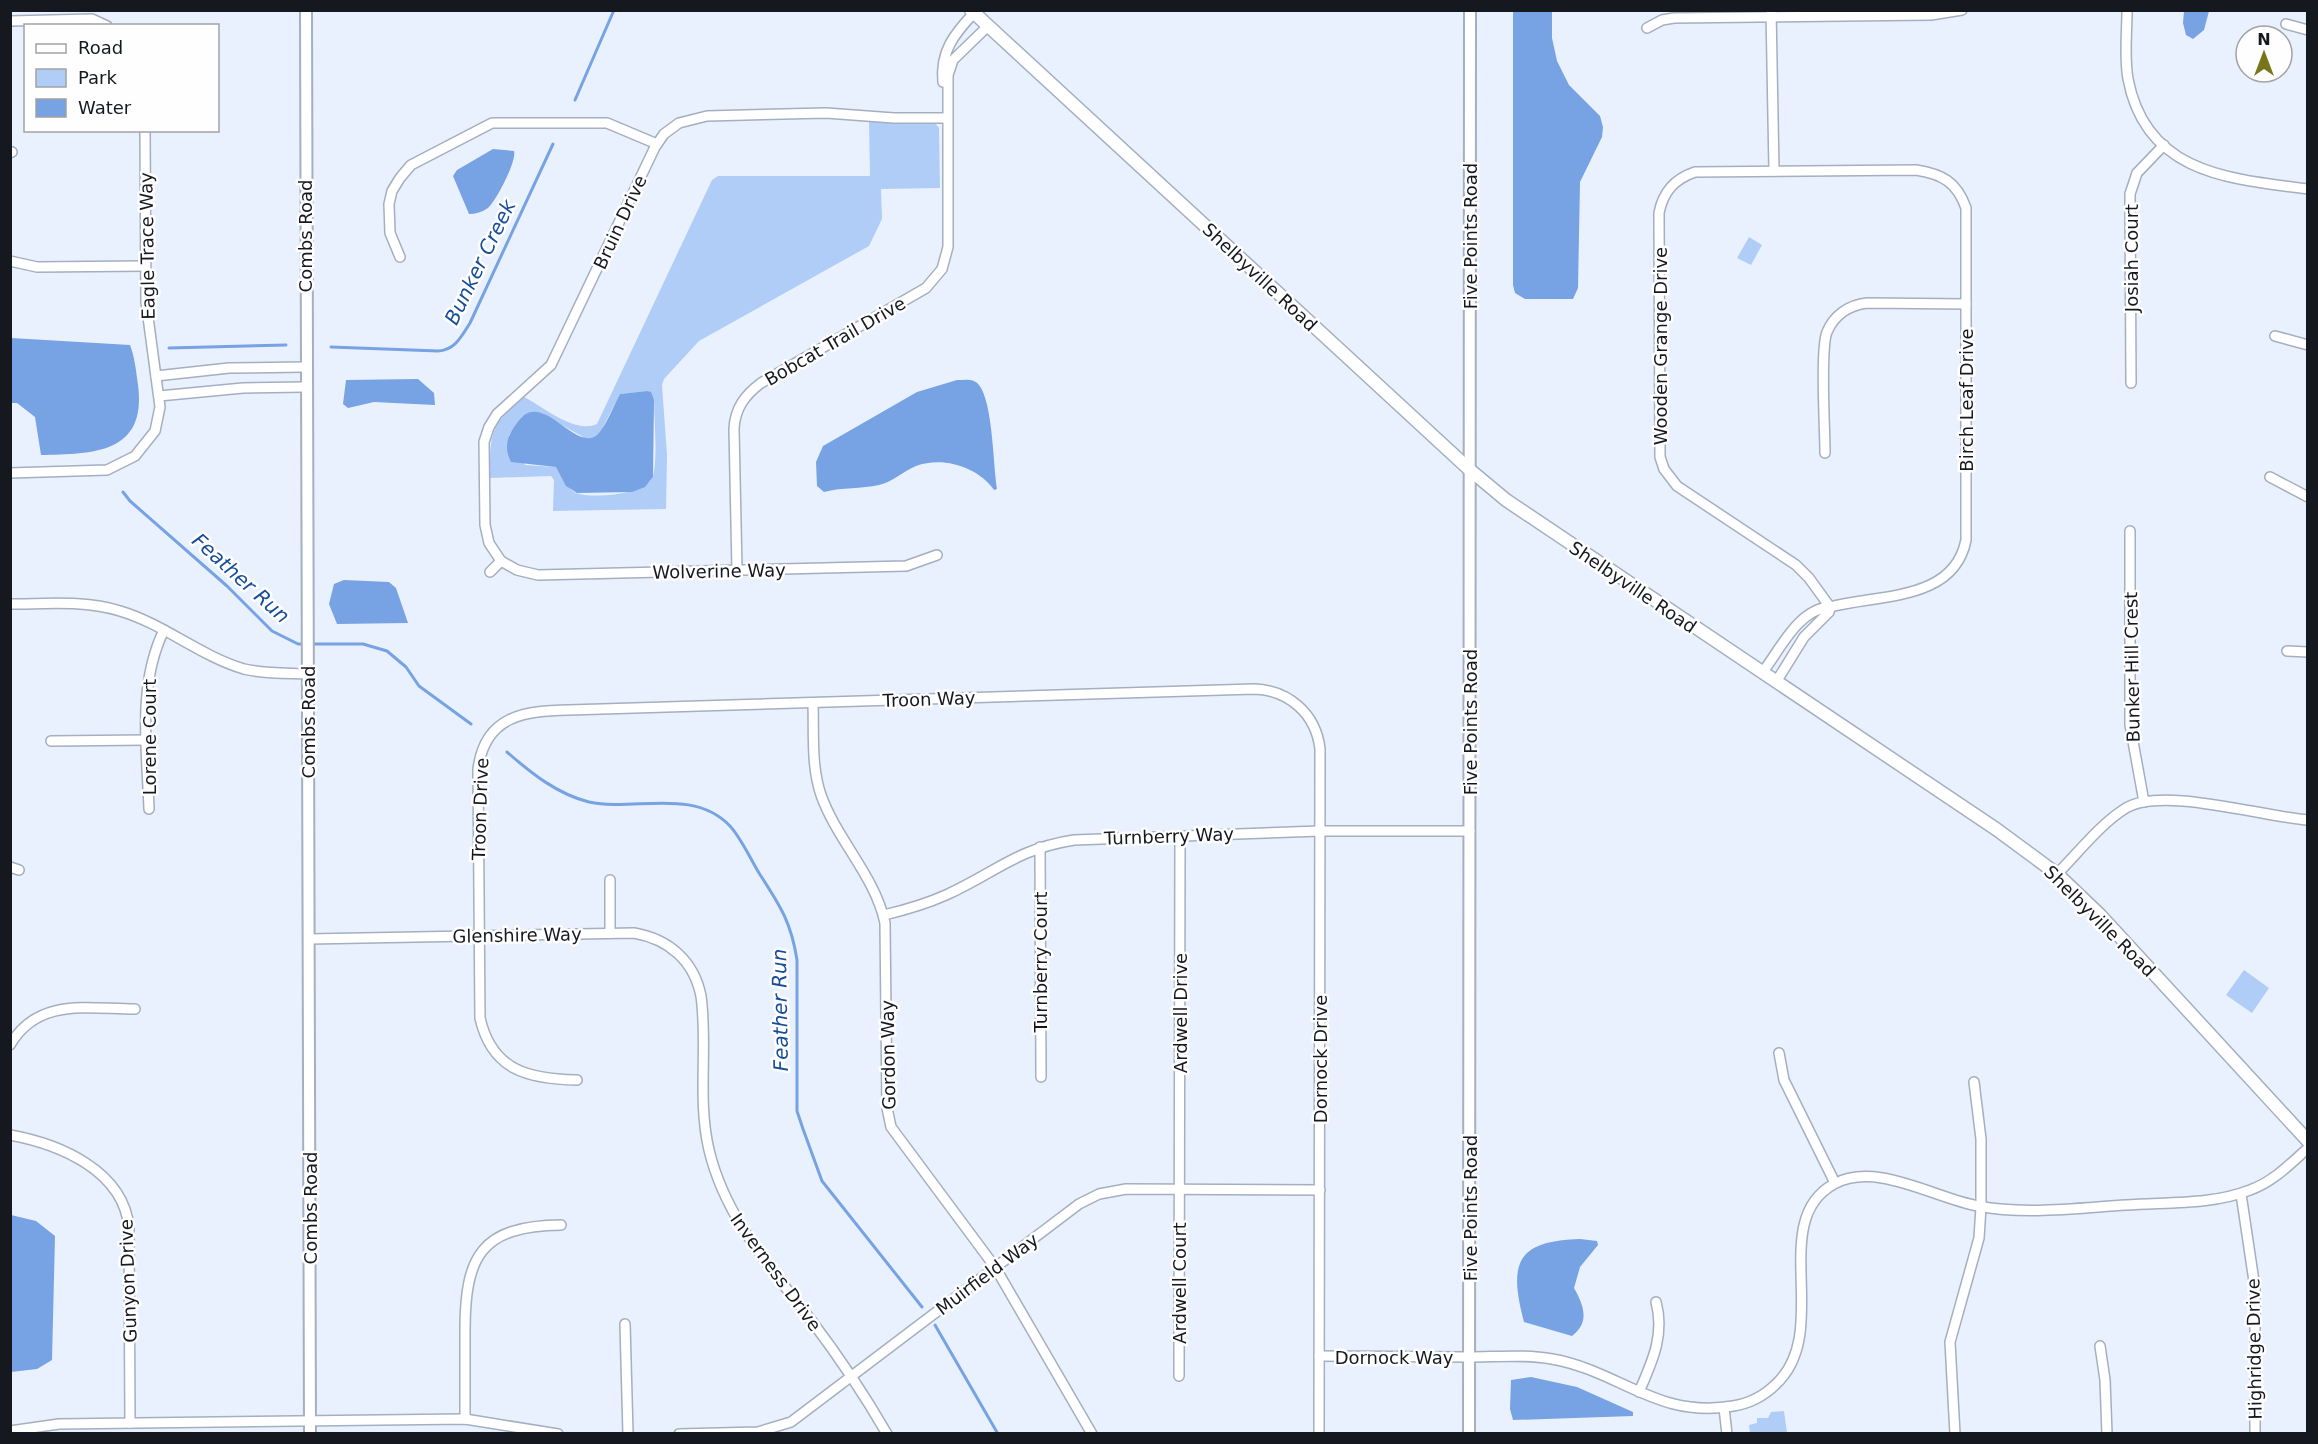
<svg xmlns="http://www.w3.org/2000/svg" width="2318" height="1444" font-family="'DejaVu Sans',sans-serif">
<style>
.green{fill:#b0cdf8;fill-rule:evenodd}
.water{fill:#77a2e3}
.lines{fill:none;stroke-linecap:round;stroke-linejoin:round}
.stream{stroke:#77a2e3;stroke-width:3}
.minor-casing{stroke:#a4afbf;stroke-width:12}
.tertiary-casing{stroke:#a4afbf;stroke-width:14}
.secondary-casing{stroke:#a4afbf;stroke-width:15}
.minor{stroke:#fff;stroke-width:9}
.tertiary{stroke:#fff;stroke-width:10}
.secondary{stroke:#fff;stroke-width:12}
.labels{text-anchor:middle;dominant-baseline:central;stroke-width:5;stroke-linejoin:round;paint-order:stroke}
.street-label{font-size:18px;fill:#15191f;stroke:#fefefe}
.water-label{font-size:20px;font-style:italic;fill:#174c99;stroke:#fefefe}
</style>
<rect width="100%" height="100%" fill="#e9f1ff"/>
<g class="green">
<path d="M869,121L935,123L939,128L940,188L881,189L882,219L869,246L699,341L664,379L662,385L667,455L666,509L553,511L554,480L551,476L490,478C490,434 489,426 524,397C544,407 574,434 597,424L712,180L718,176H870ZM647,391L654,400C654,421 658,456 653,476C647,495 592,499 576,493C565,488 563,476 556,467L525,465L509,435L522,416L540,413L585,438H594L600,433L620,394Z"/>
<path d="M1749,237L1762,245L1751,265L1737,258Z"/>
<path d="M2244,970L2269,988L2252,1013L2226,995Z"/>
<path d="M1784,1411L1787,1433H1750L1749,1425L1757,1423V1418H1768L1771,1412Z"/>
</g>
<g class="water">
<path d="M1513,11H1552V38L1557,61L1569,85L1600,116L1603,127L1602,137L1580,182L1578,288L1573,299H1525L1515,293L1513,285Z"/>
<path d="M2184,11H2209L2204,30L2193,39L2186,35L2183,23Z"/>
<path d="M493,149L514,151C517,161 496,201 488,208C482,212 476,214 469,214L453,176L457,170Z"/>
<path d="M11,338L130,345C135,358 136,371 138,385C147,454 93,454 41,455L35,417L17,403H11Z"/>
<path d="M418,379L434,393L435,405L374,402L348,408L343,404L346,380Z"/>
<path d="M957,380C965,380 974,378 979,385C993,403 993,464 997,489L994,490C978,467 943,456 916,466C903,471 893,482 879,485C861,489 843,487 824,492L817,486L816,462L823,446L917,392Z"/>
<path d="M647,391L651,392L654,400L653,477L645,487L632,492L577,493L566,486L556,467L511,462C507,453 506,449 508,439C510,433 513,428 517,423C540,388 571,447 594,437C603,434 615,403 620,394Z"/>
<path d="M344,580L389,582L396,588L408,623L337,624L329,604L334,584Z"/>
<path d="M11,1215L36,1221L55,1236L52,1360L37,1369L11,1372Z"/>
<path d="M1580,1239L1597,1241L1598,1245L1580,1267L1574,1288C1584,1306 1590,1322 1572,1336L1524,1322C1508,1262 1517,1241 1580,1239Z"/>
<path d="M1531,1377L1577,1387L1633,1412V1416L1513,1420L1510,1409L1511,1380Z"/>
</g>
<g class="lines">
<g class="stream">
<path d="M575,100L614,10"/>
<path d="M331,347L438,351C455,350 461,337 470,323L553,144"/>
<path d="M169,348L286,345"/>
<path d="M123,492L130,501L227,586L272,631L298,644H363L387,651L406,667L419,686L471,724"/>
<path d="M507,752C531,773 557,794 589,802C634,812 693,787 730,826C741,838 750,858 759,873C779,904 791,921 797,960V1111L803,1129L822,1181L922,1307"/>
<path d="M935,1325L998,1434"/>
</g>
<g class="minor-casing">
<g id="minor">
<path d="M1771,10L1774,171"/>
<path d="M2127,10C2127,33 2124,57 2128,79C2146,174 2230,179 2308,189"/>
<path d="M10,21L92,19L107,26"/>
<path d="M2286,24L2308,30"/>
<path d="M1647,28L1662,20L1674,18L1931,15L1962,10"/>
<path d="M943,82C940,52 954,34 974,13"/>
<path d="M10,153L12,152"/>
<path d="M400,257L390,233L389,204L392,191L400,178L411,165L492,123H607L657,144"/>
<path d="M10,261L37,267L145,266"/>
<path d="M2275,336L2308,345"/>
<path d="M156,376L229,368L305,367"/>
<path d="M2131,383L2130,194L2137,173L2164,145"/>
<path d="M159,396L243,388L305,387"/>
<path d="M1825,453C1825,429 1820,349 1827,332C1834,315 1849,305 1867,303L1966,304"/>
<path d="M10,473L107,470L135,456L155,431L160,407L146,302L145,130"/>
<path d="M2270,477L2308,497"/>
<path d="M2130,531V725L2144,802"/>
<path d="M937,555L906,566L538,575L517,570L501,561L489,543L485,525L484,442L489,427L497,414L551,365L655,147L664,134L679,123L707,116L826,113L894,118H947"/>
<path d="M737,570L734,429C735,408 745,395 761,383L926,288L942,269L948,247V75L953,60L988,26"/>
<path d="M490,572L501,561"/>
<path d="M10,604C46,604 85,600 120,611C164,624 200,656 244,669C265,674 287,673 308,674"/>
<path d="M2287,651L2308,652"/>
<path d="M1762,673C1780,650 1798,609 1830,607C1877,594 1954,602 1966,540V208C1957,182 1942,174 1916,170L1695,172C1674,179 1663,192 1659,213L1660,457L1664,469L1677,486L1796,565L1809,578L1830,607"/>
<path d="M1776,682L1804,637L1829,612L1830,607"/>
<path d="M813,703C814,733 811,766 821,795C837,840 875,876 885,923L887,1108L891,1127L995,1267L1092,1434"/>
<path d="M51,741L147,740"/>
<path d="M149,809C147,750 137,685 164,630"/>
<path d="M1040,847L1041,1077"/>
<path d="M10,867L19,870"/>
<path d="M2057,874C2078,853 2100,824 2126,808C2162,786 2264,817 2308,820"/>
<path d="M610,880V933"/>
<path d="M884,915C905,910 926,904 946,895C995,873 1016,849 1074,840L1320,831H1470"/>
<path d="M309,939L634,933C669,939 694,961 701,996C708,1047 697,1099 709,1150C725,1217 770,1267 811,1320C839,1357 864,1394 887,1434"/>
<path d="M10,1045C38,997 88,1009 135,1009"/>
<path d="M1779,1053L1784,1080L1835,1183"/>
<path d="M577,1080C529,1079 492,1071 480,1018L478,769C485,715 525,711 569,710L1254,689C1289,690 1316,714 1320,749L1319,1434"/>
<path d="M10,1135C60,1144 124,1171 129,1228L130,1423"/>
<path d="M2241,1194L2255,1288V1434"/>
<path d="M625,1324L628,1434"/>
<path d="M2100,1346L2105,1380L2107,1434"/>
<path d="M1319,1356C1369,1356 1419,1357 1468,1357C1496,1357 1525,1354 1552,1359C1620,1371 1657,1419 1733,1406C1748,1404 1764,1396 1775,1385C1834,1332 1766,1221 1834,1184C1876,1161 1934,1198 1978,1206C2025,1215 2078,1208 2126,1205C2167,1202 2212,1205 2250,1190C2273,1182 2290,1164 2308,1148"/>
<path d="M1179,1376L1180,836"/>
<path d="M1639,1392C1652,1362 1665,1335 1656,1302"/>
<path d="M1724,1408L1727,1434"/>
<path d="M465,1419C465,1390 465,1361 465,1331C465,1256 481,1226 561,1225"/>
<path d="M10,1431L59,1424L465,1419L558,1434"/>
<path d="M679,1434L758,1432L791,1422L1079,1204L1099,1194L1126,1189L1320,1190"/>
<path d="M1955,1434L1950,1342L1979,1238L1981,1207V1139L1974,1082"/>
</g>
</g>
<g class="tertiary-casing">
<g id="tertiary">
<path d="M306,10L310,1434"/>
<path d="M1469,1434L1470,10"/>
</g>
</g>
<g class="secondary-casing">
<path id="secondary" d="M971,10L1470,470L1506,500L1996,829L2057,874L2100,915L2308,1141"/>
</g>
<use href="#minor" class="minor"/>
<use href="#tertiary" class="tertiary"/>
<use href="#secondary" class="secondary"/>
</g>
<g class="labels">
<g class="street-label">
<text transform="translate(620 222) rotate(-65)">Bruin Drive</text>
<text transform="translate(305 236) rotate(-90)">Combs Road</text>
<text transform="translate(1470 236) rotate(-90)">Five Points Road</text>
<text transform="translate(147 246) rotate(-91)">Eagle Trace Way</text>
<text transform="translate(2131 258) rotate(-90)">Josiah Court</text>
<text transform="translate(1260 277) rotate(43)">Shelbyville Road</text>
<text transform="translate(835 341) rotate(-30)">Bobcat Trail Drive</text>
<text transform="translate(1660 346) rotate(-90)">Wooden Grange Drive</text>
<text transform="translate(1966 400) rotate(-90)">Birch Leaf Drive</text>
<text transform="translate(719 571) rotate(-1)">Wolverine Way</text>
<text transform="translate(1633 587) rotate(34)">Shelbyville Road</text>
<text transform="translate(2132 667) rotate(-91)">Bunker Hill Crest</text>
<text transform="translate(929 699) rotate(-2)">Troon Way</text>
<text transform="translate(308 722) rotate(-90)">Combs Road</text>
<text transform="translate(1470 722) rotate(-90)">Five Points Road</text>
<text transform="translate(149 737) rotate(-90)">Lorene Court</text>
<text transform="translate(480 809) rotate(-88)">Troon Drive</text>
<text transform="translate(1169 836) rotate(-2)">Turnberry Way</text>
<text transform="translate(2100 921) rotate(45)">Shelbyville Road</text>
<text transform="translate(517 935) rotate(-1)">Glenshire Way</text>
<text transform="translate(1040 962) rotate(-90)">Turnberry Court</text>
<text transform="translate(1180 1013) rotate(-90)">Ardwell Drive</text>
<text transform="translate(888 1055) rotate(-91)">Gordon Way</text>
<text transform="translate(1320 1059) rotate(-90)">Dornock Drive</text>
<text transform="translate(310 1208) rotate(-90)">Combs Road</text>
<text transform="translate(1470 1208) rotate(-90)">Five Points Road</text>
<text transform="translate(776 1272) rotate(54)">Inverness Drive</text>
<text transform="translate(987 1274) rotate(-37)">Muirfield Way</text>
<text transform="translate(128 1281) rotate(-92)">Gunyon Drive</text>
<text transform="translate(1179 1283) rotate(-90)">Ardwell Court</text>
<text transform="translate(2254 1349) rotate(-91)">Highridge Drive</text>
<text x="1394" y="1357">Dornock Way</text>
</g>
<g class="water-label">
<text transform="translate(480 262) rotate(-64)">Bunker Creek</text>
<text transform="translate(241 578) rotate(42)">Feather Run</text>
<text transform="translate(780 1010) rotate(-91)">Feather Run</text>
</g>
</g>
<rect width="2318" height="1444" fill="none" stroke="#15191f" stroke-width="24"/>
<rect x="24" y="24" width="195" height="108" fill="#fefefe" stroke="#a1a2a5" stroke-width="1.5"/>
<rect x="36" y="44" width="30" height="9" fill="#ffffff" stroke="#a1a2a5" stroke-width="1.5"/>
<text x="78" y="54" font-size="18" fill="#15191f">Road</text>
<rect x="36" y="69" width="30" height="18" fill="#b0cdf8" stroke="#a1a2a5" stroke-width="1.5"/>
<text x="78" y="84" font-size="18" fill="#15191f">Park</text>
<rect x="36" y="99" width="30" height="18" fill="#77a2e3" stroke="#a1a2a5" stroke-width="1.5"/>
<text x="78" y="114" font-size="18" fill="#15191f">Water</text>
<g transform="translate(2264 54)"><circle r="28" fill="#fefefe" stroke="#a1a2a5" stroke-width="1.5"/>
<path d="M0-4.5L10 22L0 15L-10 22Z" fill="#77761b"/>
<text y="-9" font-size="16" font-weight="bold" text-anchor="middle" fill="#15191f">N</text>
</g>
</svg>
